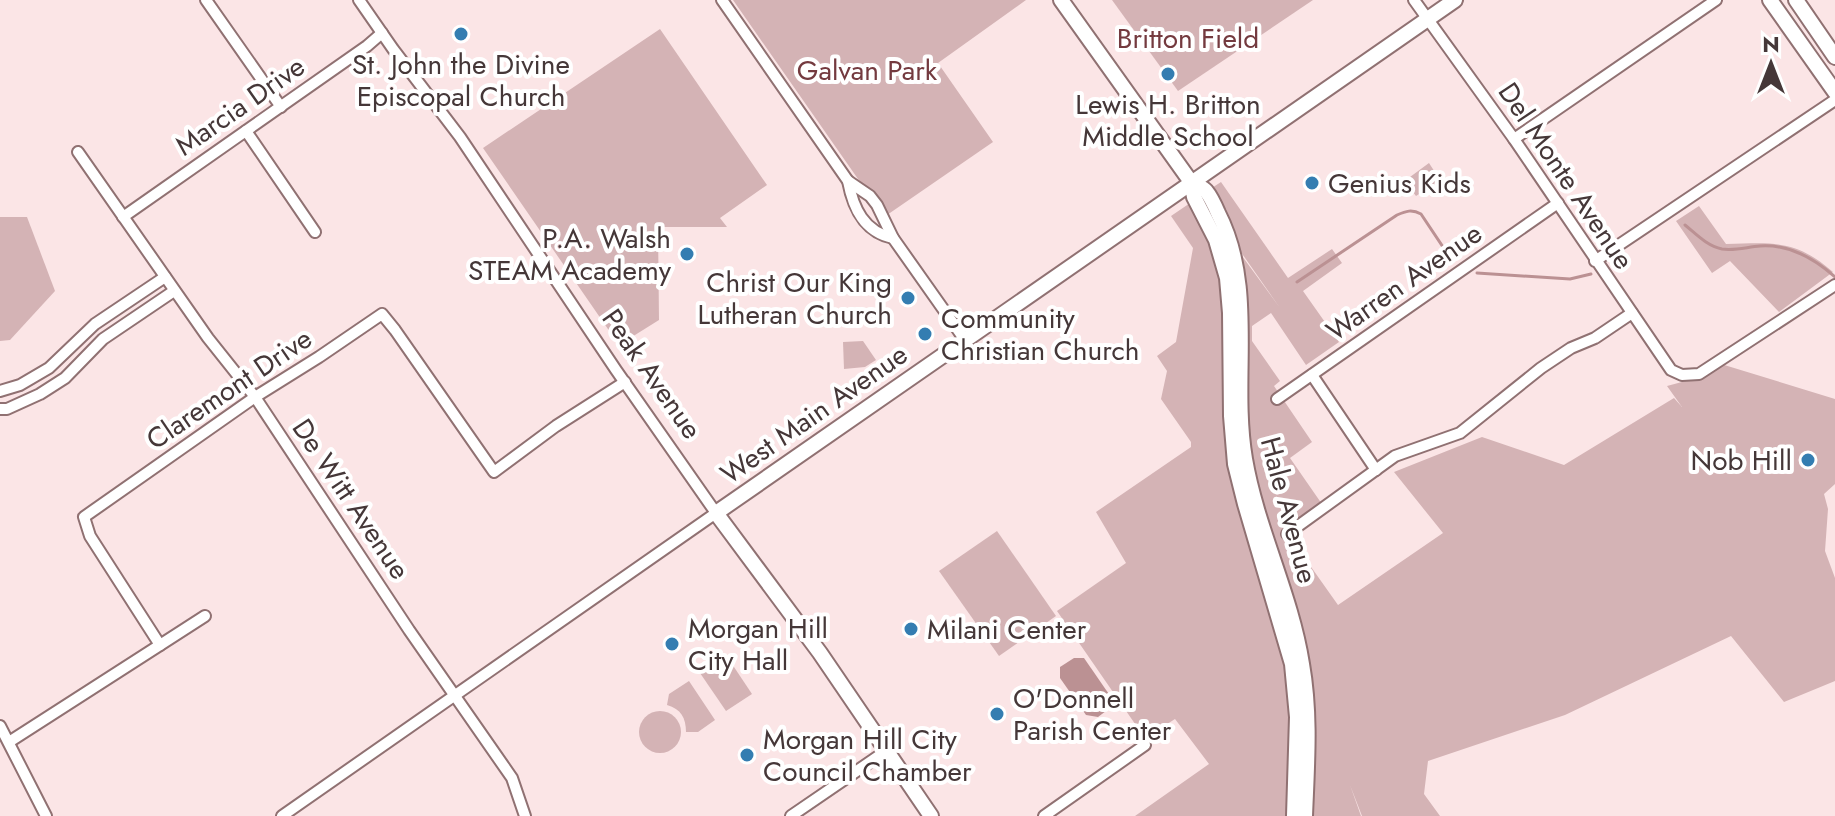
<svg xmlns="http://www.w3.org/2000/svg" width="1835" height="816" font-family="Jost,sans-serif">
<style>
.green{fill:#d4b3b5}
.water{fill:#bb9193}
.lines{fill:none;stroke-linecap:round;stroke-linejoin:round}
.stream{stroke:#bb9193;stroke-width:3}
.street-casing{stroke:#907172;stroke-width:14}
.secondary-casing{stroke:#907172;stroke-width:18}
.street{stroke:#fff;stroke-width:10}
.secondary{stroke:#fff;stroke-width:14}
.poi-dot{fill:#347db1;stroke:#fff;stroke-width:3}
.labels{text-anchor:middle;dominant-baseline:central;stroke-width:8;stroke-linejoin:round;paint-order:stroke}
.park-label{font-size:28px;fill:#743a3f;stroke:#fff}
.poi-label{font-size:28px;fill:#453738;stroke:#fff;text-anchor:start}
.street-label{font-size:28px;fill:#453738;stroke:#fff}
</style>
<rect width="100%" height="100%" fill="#fbe5e6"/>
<g class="green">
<path d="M733,0H1026L938,63L993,142L887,215L858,179Z"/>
<path d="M1112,0H1313L1178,91Z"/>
<path d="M660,29L767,185L720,218L727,227H658L659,320L619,345L483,148Z"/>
<path d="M1429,163L1440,180L1416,196L1409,187L1414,183L1410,177Z"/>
<path d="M1221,182L1288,278L1332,249L1342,263L1303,291L1339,342L1306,365L1271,313L1252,326V341L1280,381L1274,386L1312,442L1290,458L1324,507L1287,533L1338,605L1443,533L1394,472L1482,437L1564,465L1674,398L1682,407L1667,386L1693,379L1721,364L1835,399V484L1824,494L1828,509L1825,551L1835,578V681L1784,702L1731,636L1565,715L1428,761L1424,794L1440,816H1362L1350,785L1361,816H1135L1209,764L1175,719L1150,735L1142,734L1057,611L1126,563L1096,512L1191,447V442L1161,399L1167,371L1157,356L1176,342L1193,248L1171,216L1199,197L1280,308L1201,195Z"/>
<path d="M1699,206L1726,244C1774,243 1795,239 1833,272L1779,312L1730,261L1712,273L1676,221Z"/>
<path d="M0,217H27L55,291L10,340L0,341Z"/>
<path d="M863,341L876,360L865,367L844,369L843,342Z"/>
<path d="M997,531L1056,616L999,656L939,571Z"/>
<path d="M726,655L752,694L726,711L700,673Z"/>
<path d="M689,681L715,720L698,732H686C686,718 681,709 667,705L669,694Z"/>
<circle cx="660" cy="732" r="21"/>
</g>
<path class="water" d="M1074,658H1084L1113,700L1110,708L1098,717L1086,715L1060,678V667Z"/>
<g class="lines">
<g class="stream">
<path d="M1685,225C1696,234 1707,246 1722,249C1735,251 1747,247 1760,246C1789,244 1815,259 1835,277"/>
<path d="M1477,273L1570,279L1591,274"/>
<path d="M1297,282L1397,215C1406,211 1412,209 1421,214L1453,262"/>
</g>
<g class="street-casing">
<g id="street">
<path d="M206,0L281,107"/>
<path d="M722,0L848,181C853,208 864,232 893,238"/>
<path d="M1414,0L1514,139L1671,370L1682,375L1699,374L1835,285"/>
<path d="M246,131L315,232"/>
<path d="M1514,139L1716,0"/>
<path d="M78,152L208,338L255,397L409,630L512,778L525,816"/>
<path d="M848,181L870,196L877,205L893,238L965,340"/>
<path d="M123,217L367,46L382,33"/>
<path d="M1595,261L1835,100"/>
<path d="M1312,375L1376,470"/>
<path d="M0,391L20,385L49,368L95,324L165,277"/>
<path d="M1277,399L1558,203"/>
<path d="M0,409H7L40,394L65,378L103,339L174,291"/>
<path d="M1287,534L1395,456L1460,433L1541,368L1571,348L1595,338L1632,313"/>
<path d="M160,645L205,616"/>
<path d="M0,726L46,816"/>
<path d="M9,742L160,645L90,536L84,517L255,397L319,357L382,314L395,330L494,472L556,426L625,382"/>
<path d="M282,816L716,513L616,370L460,137L393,49L359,0"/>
<path d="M791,816L886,751"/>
<path d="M1044,816L1145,745"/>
</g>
</g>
<g class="secondary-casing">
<g id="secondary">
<path d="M1061,0L1191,182L1194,197L1216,240L1227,278L1230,313L1231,416L1235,464L1245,504L1292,664L1297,717L1294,816"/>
<path d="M1770,0L1835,92"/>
<path d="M1796,0L1835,57"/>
<path d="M1191,182C1196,185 1203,187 1206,191C1211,197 1215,206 1218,213C1257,289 1231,377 1245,459C1257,529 1291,594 1302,664C1311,715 1307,765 1305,816"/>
<path d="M931,816L820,653L716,513L1455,0"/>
</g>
</g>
<use href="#street" class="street"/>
<use href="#secondary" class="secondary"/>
</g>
<g class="poi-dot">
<circle cx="461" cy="34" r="8"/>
<circle cx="1168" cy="74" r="8"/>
<circle cx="1312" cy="183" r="8"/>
<circle cx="687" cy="254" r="8"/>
<circle cx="908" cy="298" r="8"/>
<circle cx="925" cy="334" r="8"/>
<circle cx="1808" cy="460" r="8"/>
<circle cx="911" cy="629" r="8"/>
<circle cx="672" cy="644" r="8"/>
<circle cx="997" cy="714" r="8"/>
<circle cx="747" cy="755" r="8"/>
</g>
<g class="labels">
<g class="park-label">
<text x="1188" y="38">Britton Field</text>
<text x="867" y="70">Galvan Park</text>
</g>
<g class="poi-label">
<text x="461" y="64" text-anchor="middle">St. John the Divine<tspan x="461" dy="32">Episcopal Church</tspan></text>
<text x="1168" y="104" text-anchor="middle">Lewis H. Britton<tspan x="1168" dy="32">Middle School</tspan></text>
<text x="1328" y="183">Genius Kids</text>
<text x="671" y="238" text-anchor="end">P.A. Walsh<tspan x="671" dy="32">STEAM Academy</tspan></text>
<text x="892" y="282" text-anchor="end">Christ Our King<tspan x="892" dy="32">Lutheran Church</tspan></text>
<text x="941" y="318">Community<tspan x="941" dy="32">Christian Church</tspan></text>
<text x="1792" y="460" text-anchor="end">Nob Hill</text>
<text x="688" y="628">Morgan Hill<tspan x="688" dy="32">City Hall</tspan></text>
<text x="927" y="629">Milani Center</text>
<text x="1013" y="698">O'Donnell<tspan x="1013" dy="32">Parish Center</tspan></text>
<text x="763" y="739">Morgan Hill City<tspan x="763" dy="32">Council Chamber</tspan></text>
</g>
<g class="street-label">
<text transform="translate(240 106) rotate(-35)">Marcia Drive</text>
<text transform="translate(1566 176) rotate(56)">Del Monte Avenue</text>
<text transform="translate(1404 282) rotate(-35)">Warren Avenue</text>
<text transform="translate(652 374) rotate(55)">Peak Avenue</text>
<text transform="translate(229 389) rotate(-34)">Claremont Drive</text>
<text transform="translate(814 414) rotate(-35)">West Main Avenue</text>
<text transform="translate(351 499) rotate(56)">De Witt Avenue</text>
<text transform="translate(1289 510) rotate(75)">Hale Avenue</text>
</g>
</g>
<g transform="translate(1771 64)" stroke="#ffffff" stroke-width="6" paint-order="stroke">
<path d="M0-6L14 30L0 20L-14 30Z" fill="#453738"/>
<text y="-12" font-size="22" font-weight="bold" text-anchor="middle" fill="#453738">N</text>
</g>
</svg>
